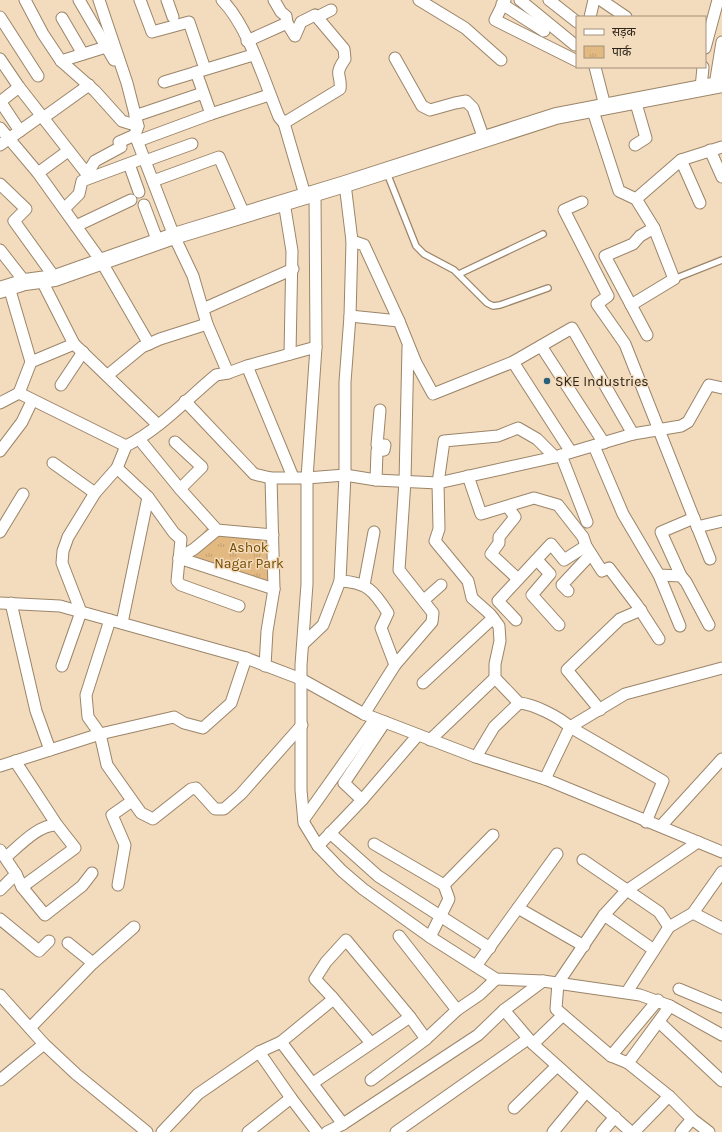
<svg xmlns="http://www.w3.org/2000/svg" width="722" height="1132" font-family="Karla,'Noto Sans Devanagari',sans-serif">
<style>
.park{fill:url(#park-tufts)}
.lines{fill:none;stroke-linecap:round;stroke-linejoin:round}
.lane-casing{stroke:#9b8569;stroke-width:8}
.street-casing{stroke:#9b8569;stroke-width:13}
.secondary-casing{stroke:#9b8569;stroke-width:18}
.lane{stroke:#fff;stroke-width:5.5}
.street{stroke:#fff;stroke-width:11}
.secondary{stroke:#fff;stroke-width:16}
.poi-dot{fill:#29607b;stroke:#f3dbbd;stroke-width:1.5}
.labels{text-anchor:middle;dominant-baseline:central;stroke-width:3;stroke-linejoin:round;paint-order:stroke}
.poi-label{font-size:14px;fill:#2e251a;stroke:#f3dbbd;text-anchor:start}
.park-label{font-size:14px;fill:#754c01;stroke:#f3dbbd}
</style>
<defs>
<pattern id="park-tufts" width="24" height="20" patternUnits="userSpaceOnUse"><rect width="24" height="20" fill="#e3b982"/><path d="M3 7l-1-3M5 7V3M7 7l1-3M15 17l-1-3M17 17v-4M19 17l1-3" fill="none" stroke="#c39f70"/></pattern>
</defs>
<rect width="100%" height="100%" fill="#f3dbbd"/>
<path class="park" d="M208,526L270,537L269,583L188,554Z"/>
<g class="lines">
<g class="lane-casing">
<g id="lane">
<path d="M387,173L416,246L424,254L454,270L487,303L493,306L500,305L548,288"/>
<path d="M459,274L543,234"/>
<path d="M674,279L722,260"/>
</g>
</g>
<g class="street-casing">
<g id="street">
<path d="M25,0L43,34L61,61L95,91L122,121L138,126"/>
<path d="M79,0L114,60"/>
<path d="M99,0L127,83L138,126L135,135L174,236L193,276L207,324L228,373"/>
<path d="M140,0L152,32L189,22L205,69"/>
<path d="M167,0L173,17"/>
<path d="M222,0C248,26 265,83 279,117L284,123L340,89C342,74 333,76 345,59L344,49L317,17"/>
<path d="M274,0L281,12L286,16L287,23"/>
<path d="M419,0L465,28L501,60"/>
<path d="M505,0L495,20L577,61"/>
<path d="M520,0L575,45"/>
<path d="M549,0L577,22"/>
<path d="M601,0L626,17"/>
<path d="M502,4L544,31"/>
<path d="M0,17L38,76"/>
<path d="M590,17L594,0"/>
<path d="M62,18L83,54"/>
<path d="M247,41L287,23L295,36L301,22L315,15L317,17L331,10"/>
<path d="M705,48L718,0"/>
<path d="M395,58L422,106L430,110L455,103L466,101L473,108L484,139"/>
<path d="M0,59L19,87L87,174L95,161L121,147L119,142L135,135"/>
<path d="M61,61L106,47"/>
<path d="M595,67L605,106"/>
<path d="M164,82L253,55"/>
<path d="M715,85L722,42"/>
<path d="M701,88L703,67"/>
<path d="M0,101L20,131"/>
<path d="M0,102L19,87"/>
<path d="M592,108L619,191L636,199L654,228L674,279L631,305"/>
<path d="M211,114L269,95"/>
<path d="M135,116L203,93"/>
<path d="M43,118L89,85"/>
<path d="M284,123L305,195"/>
<path d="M0,128L38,173L101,261L149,344"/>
<path d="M138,141L211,114L196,72"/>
<path d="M0,145L41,116"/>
<path d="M635,145L646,138L635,100"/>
<path d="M710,150L722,177"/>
<path d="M681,160L700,203"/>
<path d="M145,161L192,144"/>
<path d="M129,164L139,192"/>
<path d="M38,173L68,151"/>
<path d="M153,181L219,157L244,214"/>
<path d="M0,184L26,209L14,221L55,278"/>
<path d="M315,192L316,347L307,478V584L301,665V790L304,823L318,846L342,871L363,889L430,937L496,979L543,981L640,995L670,1006L722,1035"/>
<path d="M636,199L681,160L722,147"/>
<path d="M284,202L292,251L290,354"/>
<path d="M582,202L564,210L608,296L597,304L625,344L710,559"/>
<path d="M144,205L158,242"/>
<path d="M64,209L79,194L82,181L144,158"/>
<path d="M76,226L131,200"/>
<path d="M352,241L364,245L399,321L416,363L433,394L513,362L572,328L633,434"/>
<path d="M0,250L25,282"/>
<path d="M42,281L74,344L158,425"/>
<path d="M9,287L31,362"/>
<path d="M203,309L293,269"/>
<path d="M350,316L399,321"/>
<path d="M647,335L605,256L633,244L640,236L654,228"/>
<path d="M541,346L604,443"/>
<path d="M513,362L571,452"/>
<path d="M247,366L293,477"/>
<path d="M108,375L142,347L160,339L207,324"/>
<path d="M61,385L83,352"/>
<path d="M19,393L126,446"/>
<path d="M185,401L254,474L271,478H307L345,475L376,480L438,483L555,457L633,434L681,426L688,422L709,385L722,388"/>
<path d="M0,403L19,393L31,362L74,344"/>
<path d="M139,439L180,489L217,530L273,535"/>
<path d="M175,442L202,467L180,489"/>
<path d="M594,446L623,514L659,575L681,576L686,582L709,625"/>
<path d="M0,451L22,422L32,401"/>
<path d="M561,455L587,522"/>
<path d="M53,463L95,493"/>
<path d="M117,468L148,497L174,533L181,539L177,581L181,585L239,606"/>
<path d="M468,476L481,514L534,498L558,505L583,537L586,546L602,571L609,568L637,605L659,639"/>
<path d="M376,480L377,451L384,450L385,445H377L380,410"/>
<path d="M508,507L515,517L499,537V543L491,554L518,579"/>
<path d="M697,527L722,521"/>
<path d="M0,532L23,494"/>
<path d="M179,558L274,589"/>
<path d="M179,558L194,549L217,530"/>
<path d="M537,560L550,574L532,595L559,625"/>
<path d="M659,575L680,626"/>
<path d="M681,576L661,532L694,518"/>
<path d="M340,581C367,582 374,591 388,613L381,628L395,665L364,714"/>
<path d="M364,585L374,532"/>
<path d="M568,591L562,585L591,554"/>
<path d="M424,600L441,585"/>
<path d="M0,603L60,606L246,658L301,679L364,714L476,757L545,779L722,852"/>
<path d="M11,603L36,711L50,750"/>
<path d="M110,620L86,695L88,717L100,734L107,765L141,813L153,819L191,789L196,788L215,809H224L241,794L302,725"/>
<path d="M516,620L498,601L551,544L564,560L586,546"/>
<path d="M122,623L148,497"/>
<path d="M303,644L323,625L340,581L345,475V382L350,316L352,241L345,184"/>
<path d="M395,665L432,622L433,613L399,570L405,481L408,347"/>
<path d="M62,666L81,612L62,563L63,551L68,537L95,493L117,468L126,446C160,429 187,399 216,375L228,373L247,366L316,347"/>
<path d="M265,666L267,631L274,589L271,478"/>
<path d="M423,683L493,618"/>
<path d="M519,703C534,704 559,717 570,727L625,694L722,668"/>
<path d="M600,710L567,670L620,619L641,610"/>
<path d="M430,740L495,678"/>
<path d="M476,757L494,727L519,703L495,678V664L500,641L499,626L490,614L472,598L468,581L435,541L439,529L438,483L444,441L498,436L518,428L537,439L555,457"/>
<path d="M15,761L57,825"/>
<path d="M0,766L100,734L174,717L184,723L203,728L231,703L246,658"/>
<path d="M545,779L570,727L663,781L646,822"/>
<path d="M362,800L418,735"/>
<path d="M304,819L375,719"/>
<path d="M661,826L722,759"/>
<path d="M330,833L378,876L490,948"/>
<path d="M698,842L626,891L604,915L558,983L556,1009L611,1056L628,1063L669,1096L692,1119L709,1132"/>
<path d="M374,844L444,885"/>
<path d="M318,846L362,800L344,783L385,722"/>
<path d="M0,850L16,874L0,890"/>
<path d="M6,857C19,846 39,824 57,825L75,848L22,887"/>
<path d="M583,860L659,912L669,927"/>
<path d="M16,874L22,887L45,915L82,886L92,873"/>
<path d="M118,885L125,845L112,815L132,801"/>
<path d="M518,908L584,946"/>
<path d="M693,913L722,928"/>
<path d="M604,915L654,950"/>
<path d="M0,919L39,951L49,941"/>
<path d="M399,936L457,1010"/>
<path d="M430,937L449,899L444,885L493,835"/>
<path d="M68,943L93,963"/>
<path d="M476,966L557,854"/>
<path d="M679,989L722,1007"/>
<path d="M627,992L669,927L693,913L722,872"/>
<path d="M0,995L44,1044L76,1074L147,1132"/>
<path d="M332,997L371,1043"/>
<path d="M504,1010L533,1044L631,1132"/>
<path d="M659,1022L722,1081"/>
<path d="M30,1028L93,963L134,927"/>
<path d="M281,1042L331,1001L332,997L315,979L326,962L346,940L410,1017L426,1039"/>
<path d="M533,1044L563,1015"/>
<path d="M259,1052L291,1098"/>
<path d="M611,1056L658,1000"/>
<path d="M628,1063L670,1006"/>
<path d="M0,1080L44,1044"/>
<path d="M371,1080L426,1039L457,1010L479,995L496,979"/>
<path d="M313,1083L410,1017"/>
<path d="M514,1108L557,1066"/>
<path d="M162,1132L198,1094L259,1052L281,1042L343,1124"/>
<path d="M248,1132L291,1098L317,1132"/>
<path d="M327,1132L343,1124L478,1035L504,1010L543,981"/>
<path d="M396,1132L528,1039"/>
<path d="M553,1132L586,1092"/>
<path d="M602,1132L615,1117"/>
<path d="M634,1132L669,1096"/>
<path d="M681,1132L692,1119"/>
</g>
</g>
<g class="secondary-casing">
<path id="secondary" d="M0,290L25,282L55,278L174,236L345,184L556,116L722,84"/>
</g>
<use href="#lane" class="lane"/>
<use href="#street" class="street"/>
<use href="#secondary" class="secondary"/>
</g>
<circle class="poi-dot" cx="547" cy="381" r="4"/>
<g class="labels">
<g class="poi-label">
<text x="555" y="381">SKE Industries</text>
</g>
<g class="park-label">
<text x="249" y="547">Ashok<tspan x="249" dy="16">Nagar Park</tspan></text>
</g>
</g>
<rect x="576" y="16" width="130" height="52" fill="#f3dbbd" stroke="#a4927c"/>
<rect x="584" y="29" width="20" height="6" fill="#ffffff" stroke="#a4927c"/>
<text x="612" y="36" font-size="12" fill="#2e251a">सड़क</text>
<rect x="584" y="46" width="20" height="12" fill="url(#park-tufts)" stroke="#a4927c"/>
<text x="612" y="56" font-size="12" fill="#2e251a">पार्क</text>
</svg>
